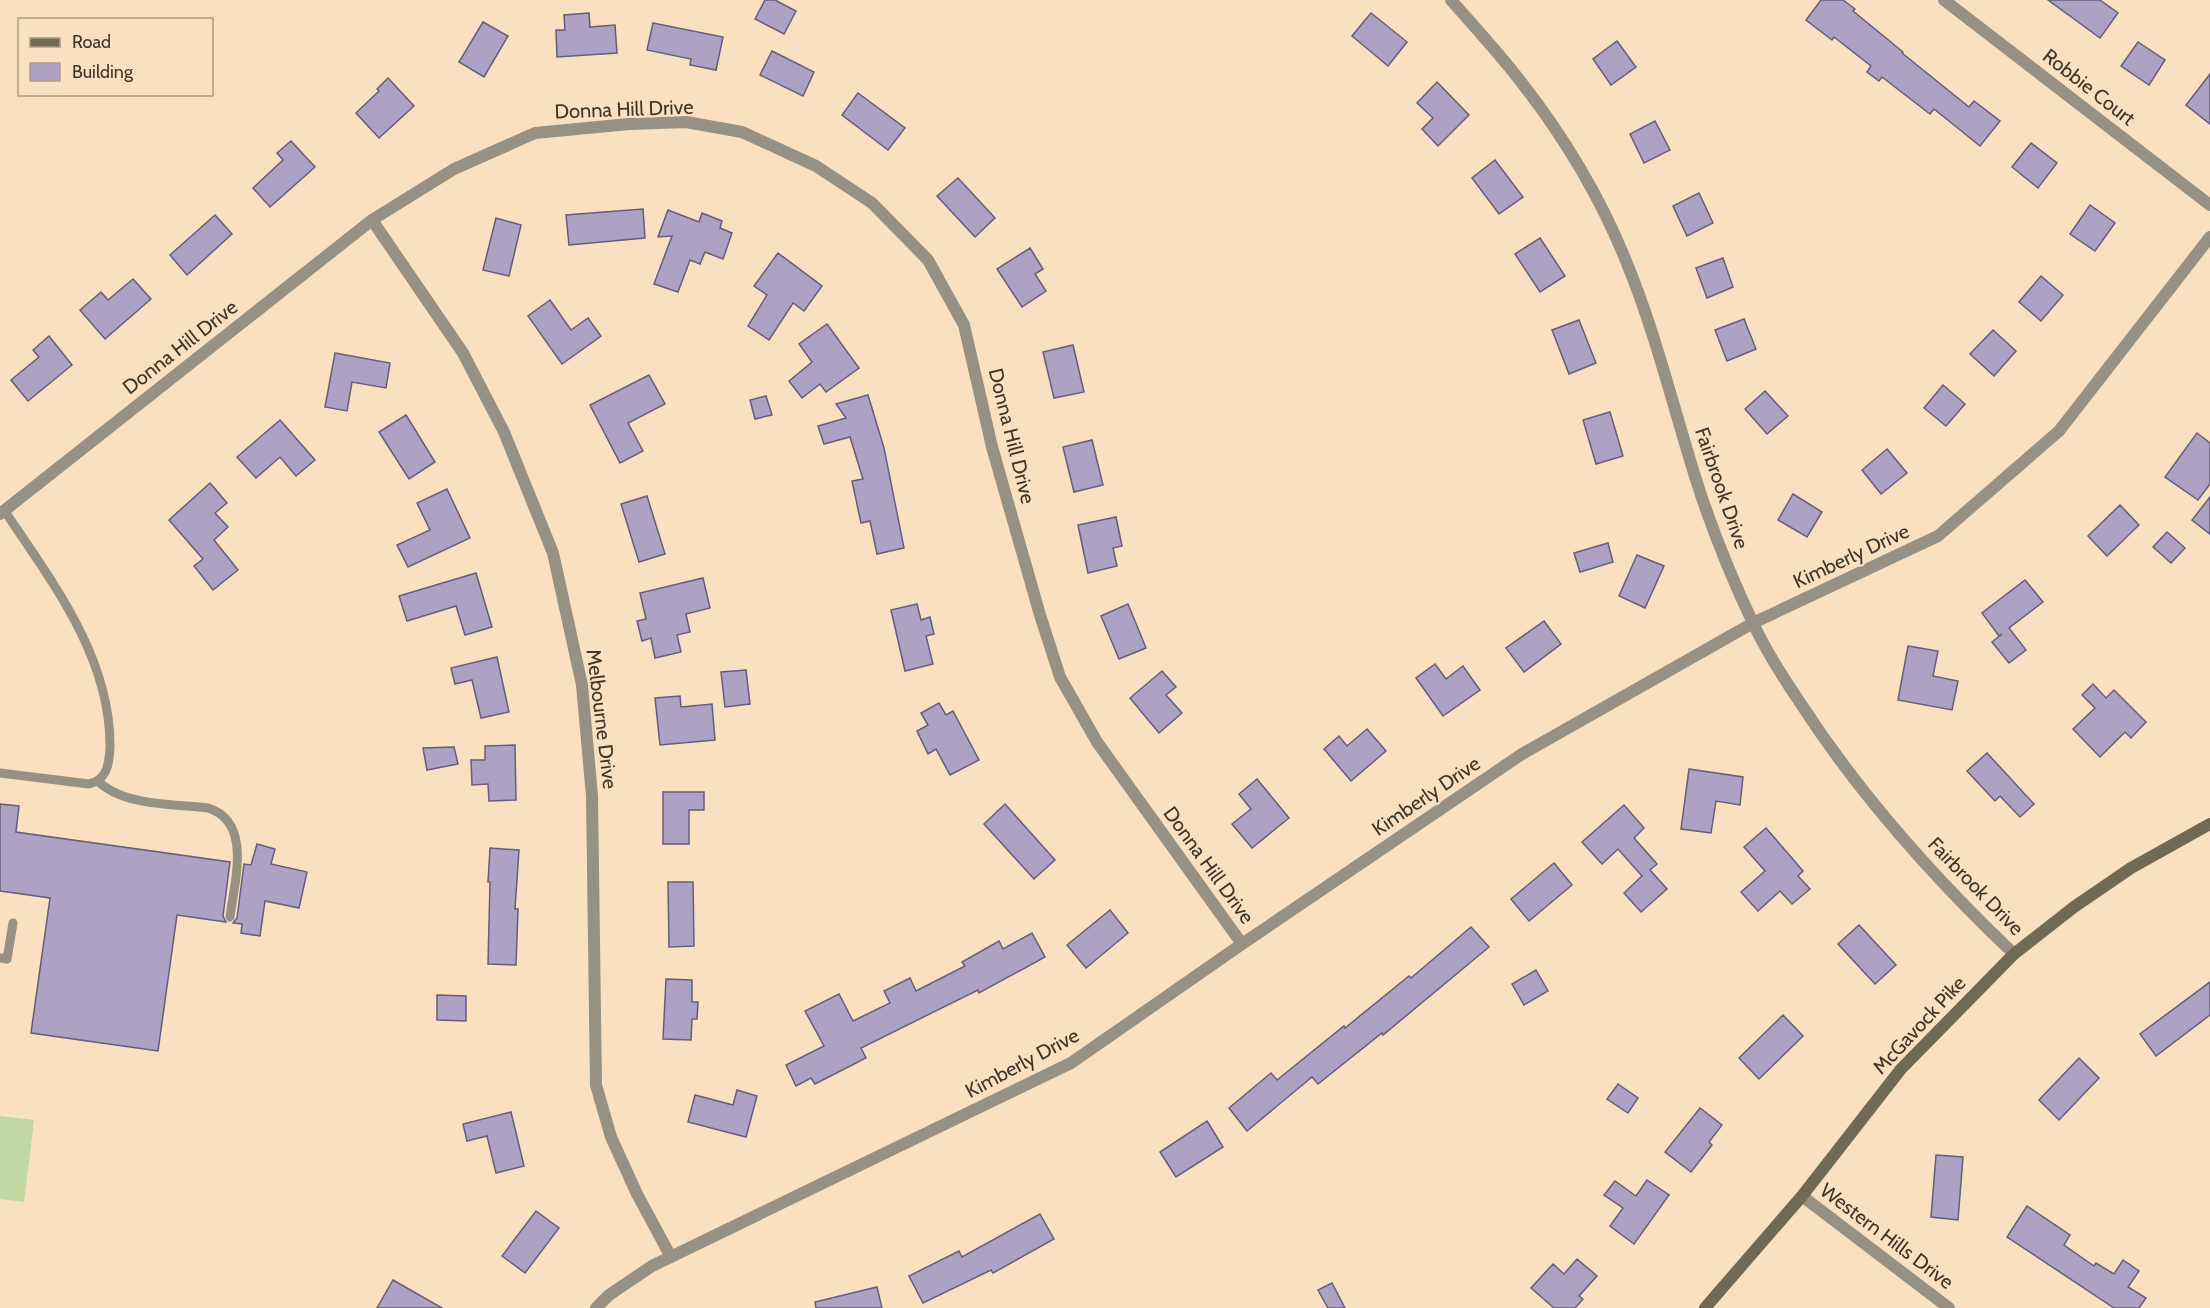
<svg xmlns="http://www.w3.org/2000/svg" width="2210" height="1308" font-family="Cabin,sans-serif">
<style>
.green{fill:#c1d8a3}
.building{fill:#aea2c4;stroke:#675c7b;stroke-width:1.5}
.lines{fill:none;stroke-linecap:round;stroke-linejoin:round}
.lane{stroke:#969182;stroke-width:9}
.street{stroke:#969182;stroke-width:12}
.secondary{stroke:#706a54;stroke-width:12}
.labels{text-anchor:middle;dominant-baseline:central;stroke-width:4.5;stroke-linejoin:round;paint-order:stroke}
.street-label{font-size:20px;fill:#3e3428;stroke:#f9e0c0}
</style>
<rect width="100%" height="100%" fill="#f9e0c0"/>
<path class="green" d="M0,1116L34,1120L24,1202L0,1199Z"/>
<g class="building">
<path d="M765,0H775L796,11L784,34L755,19Z"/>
<path d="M1821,0H1843L1855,9L1853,11L1903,52L1902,53L1969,107L1974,101L2000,121L1980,146L1934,109L1930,114L1882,77L1879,81L1867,72L1871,66L1834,37L1832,40L1806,20Z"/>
<path d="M2048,0H2100L2118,13L2100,38Z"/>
<path d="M589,13L590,27L615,25L617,53L557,57L556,30H565L564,15Z"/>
<path d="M1371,13L1407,42L1388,66L1352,36Z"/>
<path d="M483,22L508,36L484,77L459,62Z"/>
<path d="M653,23L723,37L716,70L690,65L691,59L647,50Z"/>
<path d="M1617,41L1636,67L1611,85L1593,59Z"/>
<path d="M2138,42L2165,60L2149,85L2121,66Z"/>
<path d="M772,51L814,72L803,96L760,75Z"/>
<path d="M2210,74V124L2186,105Z"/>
<path d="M388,78L414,106L379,138L356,113L379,91L377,89Z"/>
<path d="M1437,82L1469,115L1438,146L1422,129L1433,118L1417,103Z"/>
<path d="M858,93L905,128L888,150L842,115Z"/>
<path d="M1655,121L1670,150L1644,163L1630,134Z"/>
<path d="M291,141L315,167L270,207L253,188L283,160L277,153Z"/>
<path d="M2031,143L2057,163L2038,188L2012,167Z"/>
<path d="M1495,160L1523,197L1499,214L1472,178Z"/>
<path d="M958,178L995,218L975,237L937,196Z"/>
<path d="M1699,193L1713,223L1687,236L1673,206Z"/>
<path d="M2090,205L2115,223L2095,251L2070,234Z"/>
<path d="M643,209L645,238L569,245L566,215Z"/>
<path d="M668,210L699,222L702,213L722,221L720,228L732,233L723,259L705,252L700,264L690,260L678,292L654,284L672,236L658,237Z"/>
<path d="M215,215L232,234L187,275L170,255Z"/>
<path d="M496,218L521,225L509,276L483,270Z"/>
<path d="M1540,238L1565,276L1540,292L1515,254Z"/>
<path d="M1030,248L1043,269L1035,274L1046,291L1022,307L997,269Z"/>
<path d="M778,253L822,286L804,311L793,303L769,340L748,326L767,295L754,286Z"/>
<path d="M1723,258L1733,287L1707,298L1696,268Z"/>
<path d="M2041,276L2063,295L2041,321L2019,302Z"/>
<path d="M133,279L151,299L105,339L80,310L101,292L108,300Z"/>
<path d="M550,300L571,330L588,318L601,336L562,364L528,316Z"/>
<path d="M1744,319L1756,349L1727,361L1715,330Z"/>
<path d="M1579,320L1596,363L1569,374L1552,330Z"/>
<path d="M827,324L859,368L826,392L820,384L802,398L789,381L812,362L799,344Z"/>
<path d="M1993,330L2016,351L1994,376L1970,354Z"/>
<path d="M49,336L72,365L28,401L11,380L39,357L33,350Z"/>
<path d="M1073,345L1084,392L1054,398L1043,352Z"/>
<path d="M335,353L390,363L386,388L352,382L347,411L325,407Z"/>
<path d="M649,375L665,404L628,423L643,451L620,463L590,405Z"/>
<path d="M1943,385L1965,404L1946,426L1924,408Z"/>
<path d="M1765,391L1788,416L1767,434L1745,409Z"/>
<path d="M868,395L884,448L904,548L877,554L870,521L861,523L852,481L863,479L850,437L824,444L818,426L846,418L836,404Z"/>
<path d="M766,396L772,415L755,419L750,400Z"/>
<path d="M1610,412L1623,456L1596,464L1583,420Z"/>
<path d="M406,415L435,462L409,479L379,432Z"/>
<path d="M280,420L315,460L296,476L280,457L256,478L237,457Z"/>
<path d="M2197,433L2210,443V484L2198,500L2165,477Z"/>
<path d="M1092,440L1103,485L1074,492L1063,447Z"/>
<path d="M1887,449L1907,473L1881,494L1862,470Z"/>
<path d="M210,483L227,503L215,513L228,527L214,540L238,570L213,590L194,566L203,559L169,520Z"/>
<path d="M447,489L470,538L408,567L397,545L430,530L417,503Z"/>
<path d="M1793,494L1822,512L1807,537L1778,520Z"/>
<path d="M647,496L665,554L639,562L621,504Z"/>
<path d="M2210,497V534L2192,520Z"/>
<path d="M2120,505L2139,525L2107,556L2088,536Z"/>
<path d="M1116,517L1122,546L1113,548L1117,566L1088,573L1078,525Z"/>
<path d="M2167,532L2185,548L2171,563L2153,547Z"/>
<path d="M1608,543L1613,562L1580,572L1574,553Z"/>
<path d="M1637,555L1664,566L1645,608L1619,596Z"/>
<path d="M476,573L492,627L465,635L456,606L407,621L399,596Z"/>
<path d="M703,578L710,608L686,614L690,632L677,635L681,652L655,658L651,638L642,641L637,621L646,619L640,593Z"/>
<path d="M2025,580L2043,602L2009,628L2026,650L2009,663L1992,642L2002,634L1999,636L1982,613Z"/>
<path d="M917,604L921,620L930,617L934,634L926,636L933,664L905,671L891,610Z"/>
<path d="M1128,604L1146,648L1119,659L1101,616Z"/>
<path d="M1544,621L1561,644L1524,672L1506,648Z"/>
<path d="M1908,646L1938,651L1933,676L1958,681L1952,710L1898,700Z"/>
<path d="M497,657L509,712L481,718L472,680L455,684L451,668Z"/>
<path d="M1435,664L1446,679L1463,666L1480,690L1443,716L1416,678Z"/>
<path d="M746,670L750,704L725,707L721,672Z"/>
<path d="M1162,671L1176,687L1166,695L1182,713L1159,733L1130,698Z"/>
<path d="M2093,684L2106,698L2114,690L2146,722L2131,738L2125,732L2100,757L2073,729L2095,708L2082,695Z"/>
<path d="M680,696L681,707L712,704L715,740L660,745L655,698Z"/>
<path d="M939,703L946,715L953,711L979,760L950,775L936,749L928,754L917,731L928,725L921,713Z"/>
<path d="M1367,729L1386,751L1351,781L1324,749L1339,736L1347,746Z"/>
<path d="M515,745L516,800L489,801L488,784L472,785L471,760H485V746Z"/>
<path d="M454,747L458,764L427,770L423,748Z"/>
<path d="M1987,753L2034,804L2020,817L2000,796L1995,801L1967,771Z"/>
<path d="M1689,769L1743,777L1740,805L1716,801L1711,833L1681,829Z"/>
<path d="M1257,779L1289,818L1252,848L1232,824L1251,809L1239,794Z"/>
<path d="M663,792H704V810H689V844H663Z"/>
<path d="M0,804L19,806L16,832L230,862L223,916L226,922L177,915L158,1051L31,1033L50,898L0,891Z"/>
<path d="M1005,804L1055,860L1034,879L984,824Z"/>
<path d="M1624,805L1644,828L1634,838L1657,864L1650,870L1667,889L1641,912L1624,893L1642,876L1618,849L1602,864L1582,842Z"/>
<path d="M1766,828L1803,871L1798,876L1810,889L1792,904L1780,891L1758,911L1741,892L1765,871L1744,847Z"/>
<path d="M257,844L275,849L271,864L307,872L299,908L265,901L260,936L241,933L242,924L233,923L237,918L244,864L251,865Z"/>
<path d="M490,848L519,850L515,909H518L516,965L488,964L490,882H488Z"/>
<path d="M1554,863L1572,885L1529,921L1511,899Z"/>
<path d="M668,882H693L694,946L669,947Z"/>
<path d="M1110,910L1128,933L1086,968L1067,945Z"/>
<path d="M1859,925L1896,965L1875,984L1838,944Z"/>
<path d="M1471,927L1489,947L1383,1035L1382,1033L1318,1084L1312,1077L1247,1131L1229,1108L1271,1073L1277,1080L1344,1026L1345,1028L1409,976L1411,978Z"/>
<path d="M1032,933L1045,957L979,993L978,990L861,1048L866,1058L815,1084L811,1078L796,1086L786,1065L824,1046L805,1011L839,994L853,1021L890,1003L884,991L910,978L916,991L965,966L962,962L999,941L1003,949Z"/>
<path d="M1536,970L1548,991L1524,1005L1512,984Z"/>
<path d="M666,979L692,980V1002H698L697,1019H692L691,1040L663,1039Z"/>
<path d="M2210,982V1015L2156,1056L2140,1034Z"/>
<path d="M437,995L466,996V1021L437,1020Z"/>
<path d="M1783,1015L1803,1036L1759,1079L1739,1058Z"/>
<path d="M2079,1058L2099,1078L2059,1120L2039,1100Z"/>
<path d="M1618,1084L1638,1098L1628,1113L1607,1099Z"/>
<path d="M737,1090L757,1096L746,1137L688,1122L695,1095L733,1105Z"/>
<path d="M1700,1108L1722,1125L1709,1142L1712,1145L1691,1172L1665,1152Z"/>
<path d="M511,1112L524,1166L496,1173L487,1136L467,1141L463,1124Z"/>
<path d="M1207,1121L1223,1147L1176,1177L1160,1152Z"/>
<path d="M1936,1155L1963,1157L1958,1220L1931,1217Z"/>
<path d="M1647,1180L1669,1195L1634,1244L1610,1226L1623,1208L1604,1195L1615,1181L1636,1196Z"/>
<path d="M2027,1206L2070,1235L2064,1245L2094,1266L2096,1263L2114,1274L2123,1260L2139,1271L2128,1287L2146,1298L2139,1308H2114L2007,1237Z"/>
<path d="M536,1211L559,1228L525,1273L502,1256Z"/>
<path d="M1040,1214L1054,1239L993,1273L991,1270L923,1303L909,1276L959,1251L962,1257Z"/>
<path d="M1577,1259L1597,1276L1579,1296L1583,1299L1575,1308H1554L1531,1288L1553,1264L1564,1274Z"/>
<path d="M393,1280L442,1308H377Z"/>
<path d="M1332,1283L1345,1308H1328L1318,1290Z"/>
<path d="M877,1287L882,1308H816L815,1302Z"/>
</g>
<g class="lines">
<g class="lane">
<path d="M0,773L89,784C107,780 109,764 110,748C111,657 52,582 4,510"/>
<path d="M98,781C123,806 174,804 208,808C253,822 234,883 230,917"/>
<path d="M0,958L7,959L13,923"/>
</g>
<g class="street">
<path d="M1451,0C1472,24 1494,48 1514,73C1559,129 1599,194 1626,261C1657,336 1675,415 1700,492C1715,537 1733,581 1753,623C1766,651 1782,676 1799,701C1859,794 1934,878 2014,954"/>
<path d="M1944,0L2210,205"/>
<path d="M372,220L463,353L504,432L553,553L582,685L592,796L596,1085L611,1137L637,1194L671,1257"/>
<path d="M0,514L372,220L454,169L535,133L629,124L686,122L742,132L816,166L872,203L928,260L964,325L992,447L1040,615L1060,677L1097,742L1242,944"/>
<path d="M1802,1196L1949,1308"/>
<path d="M596,1308L609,1295L652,1266L1071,1063L1242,944L1522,754L1753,623L1938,536L2059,431L2210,237"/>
</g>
<path class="secondary" d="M1705,1308L1802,1196L1901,1069L2014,954L2074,907L2131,868L2210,824"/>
</g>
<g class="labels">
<g class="street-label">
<text transform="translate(2089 87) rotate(38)">Robbie Court</text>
<text transform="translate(624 109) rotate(-2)">Donna Hill Drive</text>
<text transform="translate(180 347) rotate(-38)">Donna Hill Drive</text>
<text transform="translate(1012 436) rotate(76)">Donna Hill Drive</text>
<text transform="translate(1722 488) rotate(71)">Fairbrook Drive</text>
<text transform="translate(1851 556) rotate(-25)">Kimberly Drive</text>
<text transform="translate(602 719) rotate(83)">Melbourne Drive</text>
<text transform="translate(1426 796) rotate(-34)">Kimberly Drive</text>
<text transform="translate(1209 865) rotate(54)">Donna Hill Drive</text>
<text transform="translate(1976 886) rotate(46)">Fairbrook Drive</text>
<text transform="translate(1919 1025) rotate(-47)">McGavock Pike</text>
<text transform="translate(1022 1063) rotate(-28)">Kimberly Drive</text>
<text transform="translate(1887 1236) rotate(37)">Western Hills Drive</text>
</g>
</g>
<rect x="18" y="18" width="195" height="78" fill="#f9e0c0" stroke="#ae9b83" stroke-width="1.5"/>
<rect x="30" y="38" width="30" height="9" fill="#706a54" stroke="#ae9b83" stroke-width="1.5"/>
<text x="72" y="48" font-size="18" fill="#3e3428">Road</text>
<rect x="30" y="63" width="30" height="18" fill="#aea2c4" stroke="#ae9b83" stroke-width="1.5"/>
<text x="72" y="78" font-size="18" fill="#3e3428">Building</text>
</svg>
